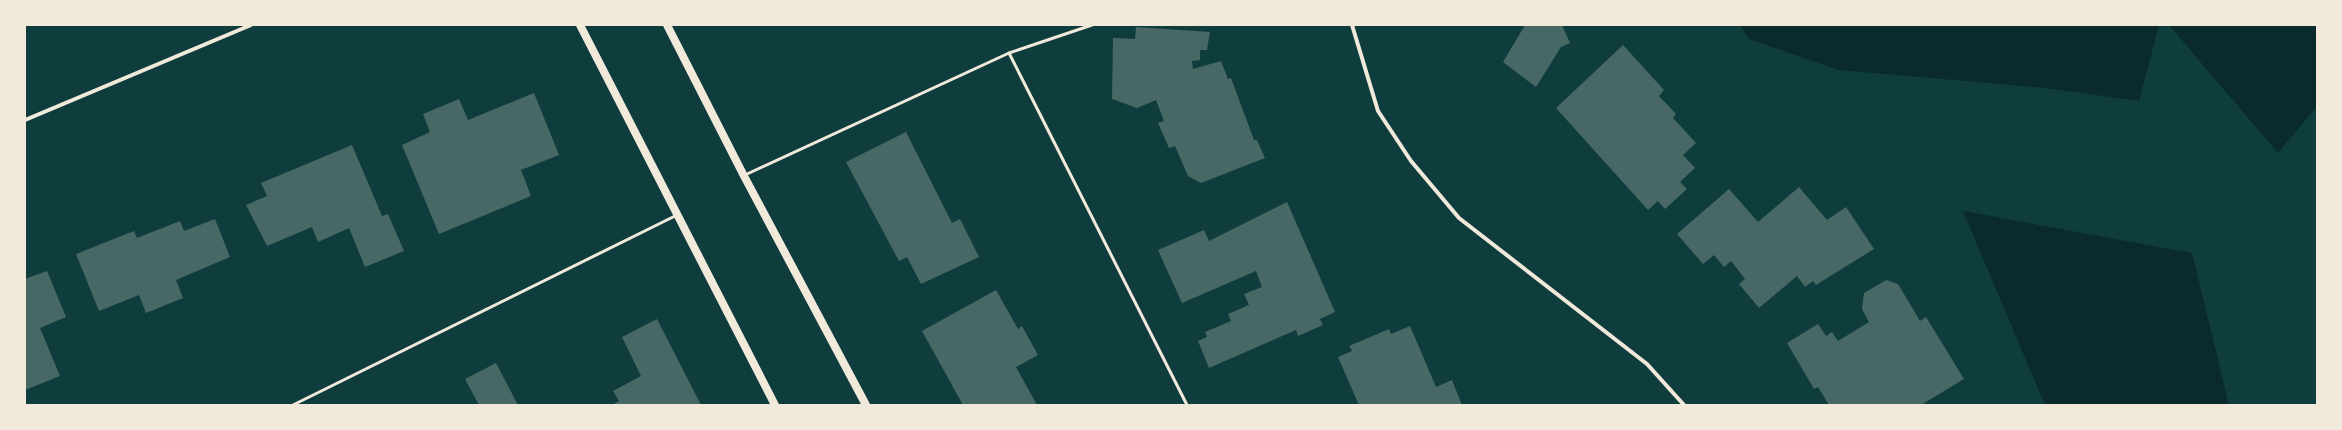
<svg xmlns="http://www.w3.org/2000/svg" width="2342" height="430" font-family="'Open Sans',sans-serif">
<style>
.water{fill:#0a2a2b}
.building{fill:#486865}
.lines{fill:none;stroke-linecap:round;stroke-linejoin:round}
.service{stroke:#f1e9da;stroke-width:3}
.minor{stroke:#f1e9da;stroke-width:4}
.secondary{stroke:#f1e9da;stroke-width:8}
</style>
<rect width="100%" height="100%" fill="#0f3d3e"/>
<g class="water">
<path d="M1740,25H2159L2139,101L2045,88L1839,70L1749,39Z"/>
<path d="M2169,25H2317V106L2278,153Z"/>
<path d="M1963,211L2192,253L2229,405H2045Z"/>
</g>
<g class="building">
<path d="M1525,25H1562L1570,43L1561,47L1536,87L1503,62Z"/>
<path d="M1136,27L1210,32L1207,50H1200V60L1192,61L1193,69L1221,61L1228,79L1231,78L1254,140H1257L1265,158L1201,183L1188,176L1175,146L1169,148L1158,123L1164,121L1156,100L1137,108L1112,99L1113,38L1135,39Z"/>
<path d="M1623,45L1664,90L1659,96L1676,114L1673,118L1696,143L1683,155L1695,168L1680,182L1687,189L1665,209L1658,201L1648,210L1556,108Z"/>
<path d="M534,93L559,155L521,170L531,196L439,234L402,145L430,132L423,114L459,99L468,120Z"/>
<path d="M906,132L952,223L960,219L979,257L921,284L907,257L899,261L846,162Z"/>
<path d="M352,145L382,216L388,214L404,251L365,267L349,228L318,242L312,227L267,246L246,205L267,196L261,183Z"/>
<path d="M1799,187L1827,220L1846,207L1874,249L1816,285L1813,281L1805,287L1797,276L1759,308L1739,284L1745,279L1731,261L1724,267L1714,255L1703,264L1677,234L1729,189L1758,222Z"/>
<path d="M1287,202L1335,312L1320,319L1323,325L1298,336L1296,330L1209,368L1198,341L1207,337L1205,332L1231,321L1228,314L1249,305L1244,294L1262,287L1256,271L1182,303L1158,250L1204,230L1209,241Z"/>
<path d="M215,219L230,257L176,280L183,298L146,313L139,295L99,311L76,254L134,231L137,238L180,221L184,231Z"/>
<path d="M47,271L66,317L40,328L60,376L25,390V279Z"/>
<path d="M1886,280L1898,284L1920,321L1926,317L1964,379L1921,405H1829L1818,387L1814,389L1787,343L1818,324L1826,336L1832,332L1838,341L1869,322L1862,309L1864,293Z"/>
<path d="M996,290L1018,329L1022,326L1038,355L1016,367L1037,405H963L922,331Z"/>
<path d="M657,319L701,405H612L619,401L613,391L641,376L622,337Z"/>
<path d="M1410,326L1436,387L1452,380L1462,405H1359L1338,357L1352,351L1349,346L1389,329L1391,334Z"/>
<path d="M496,363L518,405H479L465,379Z"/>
</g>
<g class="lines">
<g class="service">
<path d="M1009,53L1187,405"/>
<path d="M745,175L1009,53L1092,25"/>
<path d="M293,405L677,215"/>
</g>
<g class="minor">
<path d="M1352,25L1378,111L1411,161L1459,218L1647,364L1684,405"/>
<path d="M25,120L251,25"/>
</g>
<g class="secondary">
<path d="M580,25L775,405"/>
<path d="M667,25L744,176L866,405"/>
</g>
</g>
<rect width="2342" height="430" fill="none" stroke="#f1e9da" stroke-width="52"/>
</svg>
